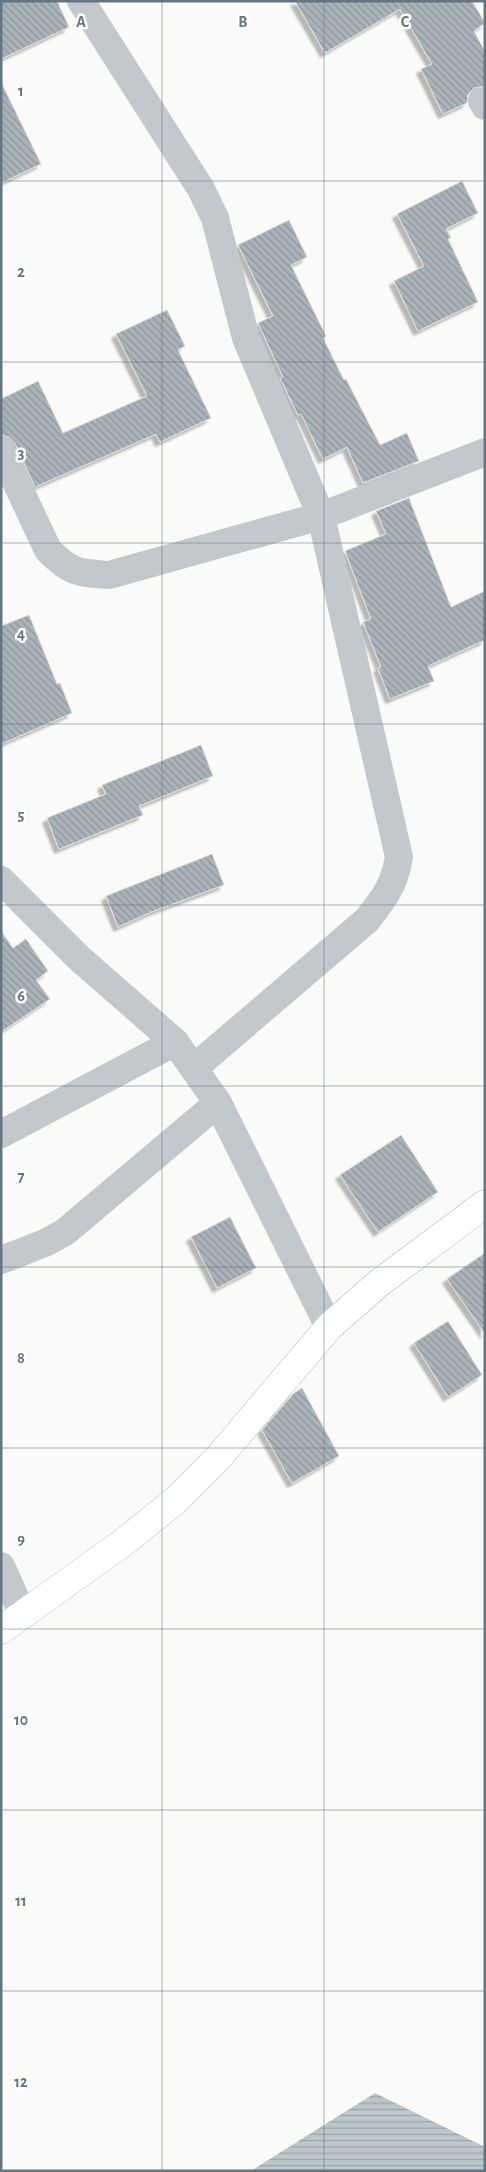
<svg xmlns="http://www.w3.org/2000/svg" width="486" height="2172" font-family="'Alegreya Sans',sans-serif">
<style>
.water{fill:url(#water-rules)}
.building{fill:url(#building-back-hatch);stroke:#dcdcda;filter:url(#shadow)}
.lines{fill:none;stroke-linecap:round;stroke-linejoin:round}
.secondary-casing{stroke:#b3babf;stroke-width:29}
.street{stroke:#c3c8cc;stroke-width:28}
.secondary{stroke:#fff;stroke-width:28}
.grid{fill:none;stroke:#657683;stroke-width:1;stroke-opacity:0.55}
.grid-label{font-size:16px;text-anchor:middle;font-weight:bold;fill:#657683;stroke:#fff;stroke-width:5;stroke-linejoin:round;paint-order:stroke}
</style>
<defs>
<pattern id="water-rules" width="6" height="5" patternUnits="userSpaceOnUse" patternTransform="scale(1.25)"><rect width="6" height="5" fill="#bbc7cb"/><path d="M0 2.5h6" fill="none" stroke="#9ca6aa"/></pattern>
<pattern id="building-back-hatch" width="6" height="6" patternUnits="userSpaceOnUse" patternTransform="scale(1.25)"><rect width="6" height="6" fill="#aab3b9"/><path d="M-1 5l2 2M0 0l6 6M5-1l2 2" fill="none" stroke="#8e969c"/></pattern>
<filter id="shadow"><feDropShadow dx="-4.5" dy="4.5" stdDeviation="1" flood-color="#0004"/></filter>
</defs>
<rect width="100%" height="100%" fill="#fafaf8"/>
<path class="water" d="M375,2093L485,2147V2171H251Z"/>
<g class="building">
<path d="M1,1H57L69,27L1,59Z"/>
<path d="M295,1H472L485,23L474,31L485,52V86L474,88L468,94L467,103L443,114L421,69L432,64L400,9L325,53Z"/>
<path d="M1,82L41,164L1,183Z"/>
<path d="M462,181L478,213L446,229L451,238L448,239L478,302L418,331L394,281L424,266L397,214Z"/>
<path d="M289,220L307,257L291,265L326,336L323,338L344,380L346,379L380,445L407,433L419,461L363,483L347,447L323,459L301,414L298,415L280,378L283,377L258,323L273,316L238,245Z"/>
<path d="M167,310L185,346L178,350L211,418L160,442L156,434L35,487L15,443L9,437L1,435V399L38,381L63,433L147,396L116,334Z"/>
<path d="M409,498L451,607L485,591V640L428,666L434,681L390,699L378,668L381,667L363,622L371,619L345,551L386,534L376,511Z"/>
<path d="M29,615L57,684L60,683L72,713L1,744V626Z"/>
<path d="M201,745L213,776L139,806L143,815L59,849L47,818L106,794L102,785Z"/>
<path d="M212,854L224,885L151,912L118,927L106,896Z"/>
<path d="M1,931L13,948L26,939L48,971L36,980L50,999L1,1032Z"/>
<path d="M401,1135L438,1192L378,1232L340,1175Z"/>
<path d="M230,1217L256,1268L217,1288L191,1237Z"/>
<path d="M485,1253V1334L447,1279Z"/>
<path d="M448,1321L482,1375L448,1397L414,1343Z"/>
<path d="M302,1388L339,1456L292,1483L262,1430L294,1393Z"/>
</g>
<g class="lines">
<g class="secondary-casing">
<path id="secondary" d="M1,1630L124,1542L176,1500L218,1458L329,1327L379,1283L485,1204"/>
</g>
<g class="street">
<path d="M81,1L201,189L215,218L246,338L321,516L399,857C394,886 385,897 367,920L194,1068"/>
<path d="M482,101L485,106"/>
<path d="M1,450L48,550C71,573 78,573 109,575L321,516L485,452"/>
<path d="M1,880L79,958L175,1042L218,1103L329,1327"/>
<path d="M1,1134L175,1042"/>
<path d="M1,1260L45,1243L65,1232L218,1103"/>
<path d="M1,1566L23,1615"/>
</g>
<use href="#secondary" class="secondary"/>
</g>
<path class="grid" d="M162,1V2171M324,1V2171M1,181H485M1,362H485M1,543H485M1,724H485M1,905H485M1,1086H485M1,1267H485M1,1448H485M1,1629H485M1,1810H485M1,1991H485"/>
<g class="grid-label">
<text x="81" y="27">A</text>
<text x="243" y="27">B</text>
<text x="405" y="27">C</text>
<text x="21" y="96">1</text>
<text x="21" y="277">2</text>
<text x="21" y="458">3</text>
<text x="21" y="639">4</text>
<text x="21" y="820">5</text>
<text x="21" y="1001">6</text>
<text x="21" y="1182">7</text>
<text x="21" y="1363">8</text>
<text x="21" y="1544">9</text>
<text x="21" y="1725">10</text>
<text x="21" y="1906">11</text>
<text x="21" y="2087">12</text>
</g>
<rect width="486" height="2172" fill="none" stroke="#657683" stroke-width="5"/>
</svg>
